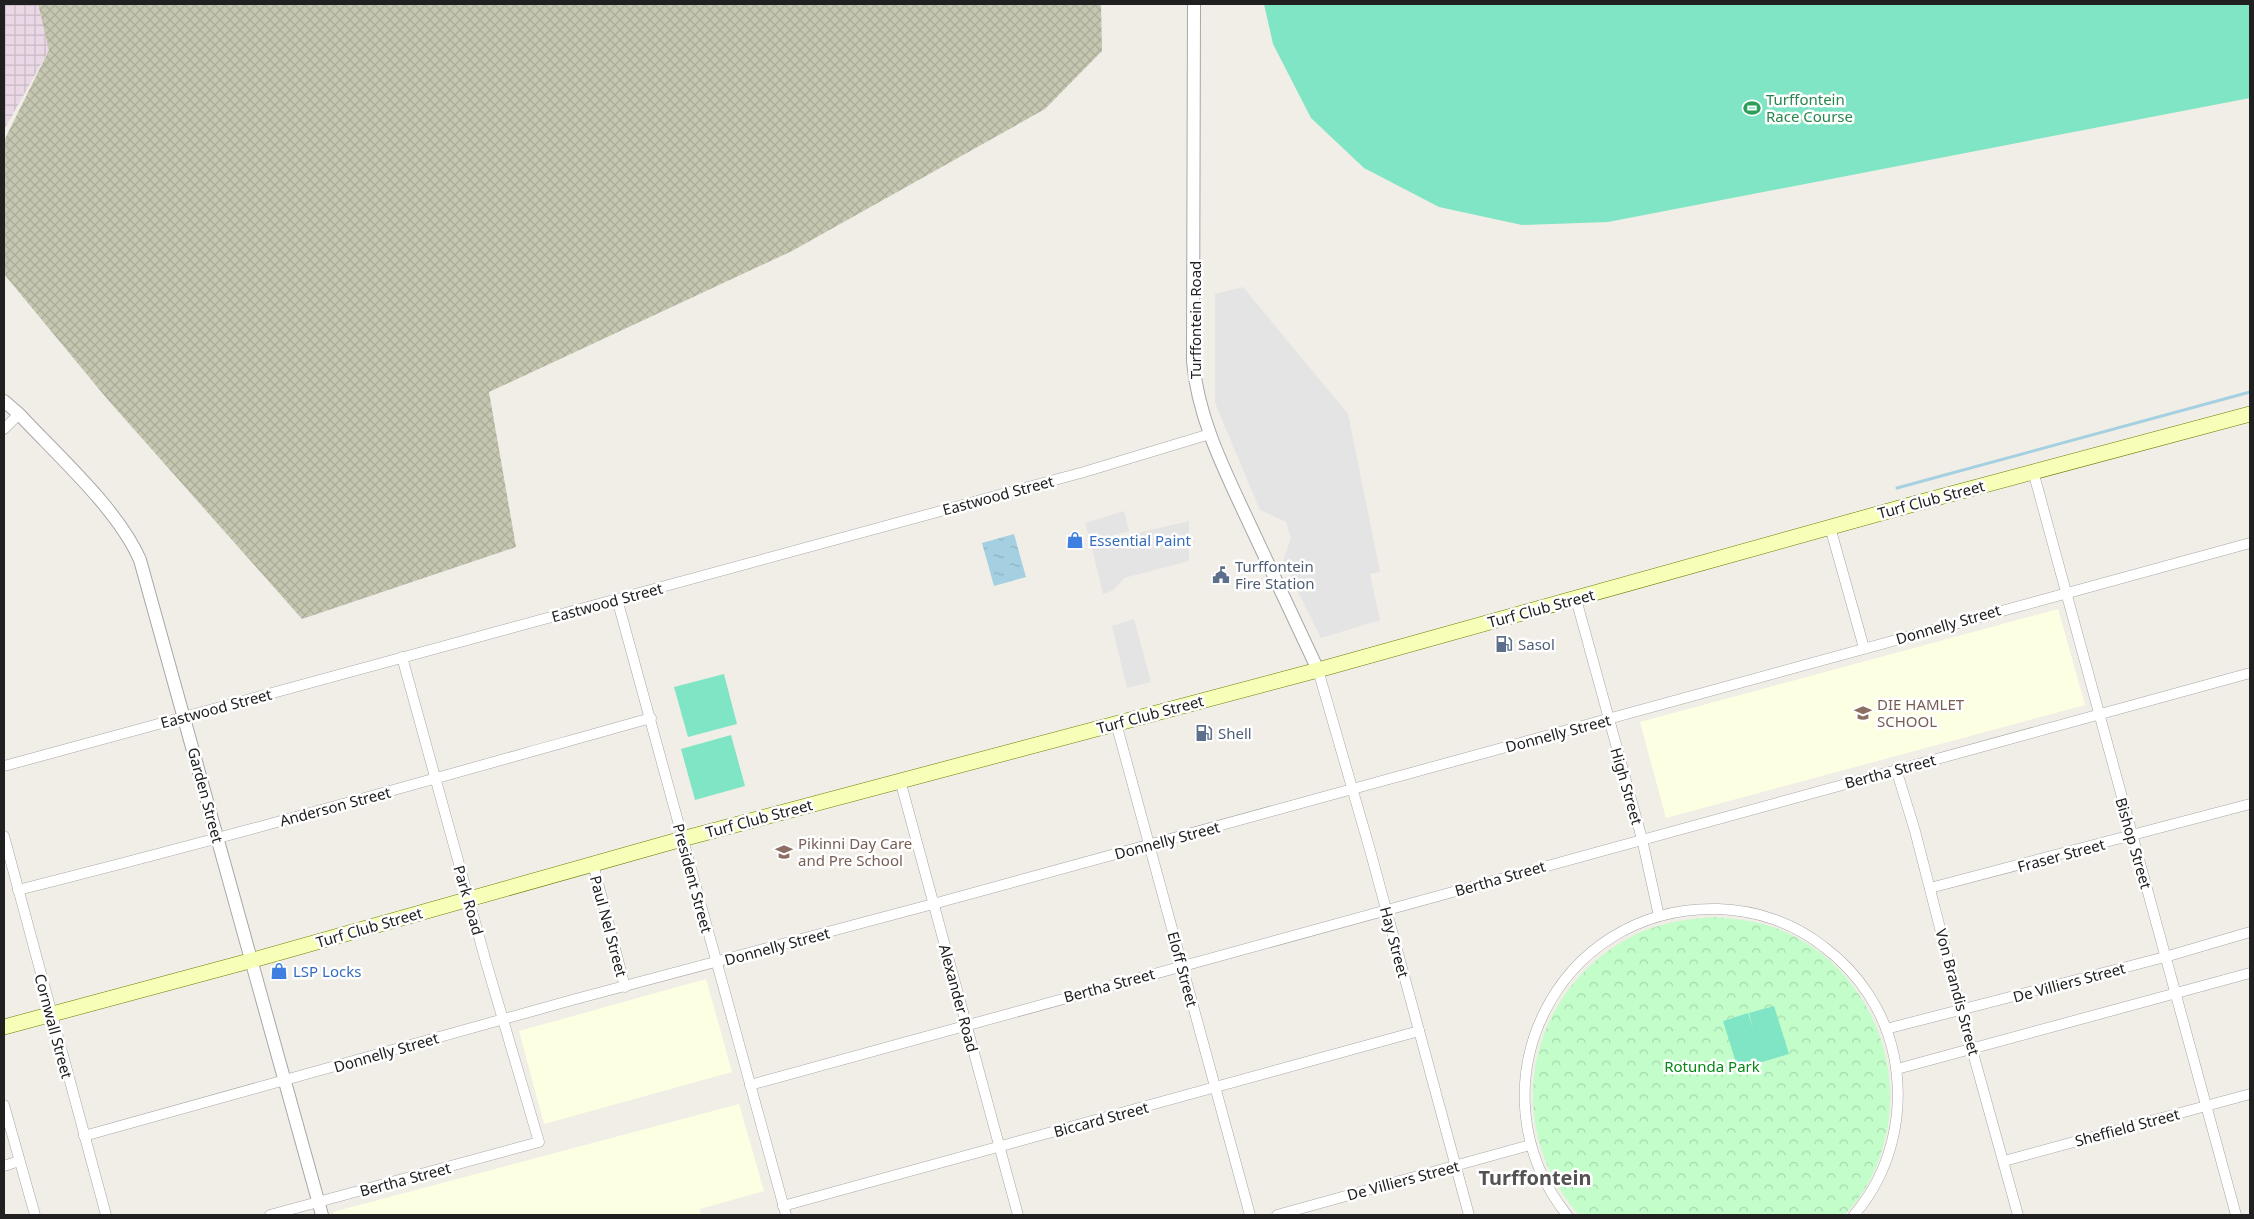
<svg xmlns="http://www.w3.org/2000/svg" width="2254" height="1219" font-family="'Noto Sans',sans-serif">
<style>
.industrial{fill:url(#industrial-grid)}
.education{fill:#fdffe2}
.construction{fill:url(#construction-cross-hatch)}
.park{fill:url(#park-crowns)}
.pitch{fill:#80e5c4}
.parking{fill:#e4e4e4}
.water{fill:url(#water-ripples)}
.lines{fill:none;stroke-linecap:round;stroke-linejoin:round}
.stream{stroke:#a5d0e1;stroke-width:3}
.minor-casing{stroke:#a7a7a7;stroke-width:11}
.tertiary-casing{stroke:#a7a7a7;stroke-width:14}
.secondary-casing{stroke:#6a7f00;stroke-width:16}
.minor{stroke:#fff;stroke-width:10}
.tertiary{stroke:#fff;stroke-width:12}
.secondary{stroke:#f6feb8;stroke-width:15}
.labels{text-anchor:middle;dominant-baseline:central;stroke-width:5;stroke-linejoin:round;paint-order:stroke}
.leisure-label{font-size:15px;fill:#27864d;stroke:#fff;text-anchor:start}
.street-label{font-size:15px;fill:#202020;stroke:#fff}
.shop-label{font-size:15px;fill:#366cbe;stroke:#fff;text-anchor:start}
.service-label{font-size:15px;fill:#4e5e75;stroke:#fff;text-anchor:start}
.education-label{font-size:15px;fill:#785e54;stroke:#fff;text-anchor:start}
.park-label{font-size:15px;fill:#058817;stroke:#fff}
.district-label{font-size:20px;font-weight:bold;fill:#535353;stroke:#fff}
</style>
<defs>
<pattern id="industrial-grid" width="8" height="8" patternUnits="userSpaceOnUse" patternTransform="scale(1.25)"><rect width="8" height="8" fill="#ebd8e6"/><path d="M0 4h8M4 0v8" fill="none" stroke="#c9b9c5"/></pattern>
<pattern id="construction-cross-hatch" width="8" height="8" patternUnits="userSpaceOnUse" patternTransform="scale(1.25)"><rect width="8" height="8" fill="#c6c7b1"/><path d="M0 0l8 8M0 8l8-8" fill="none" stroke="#aaab98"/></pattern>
<pattern id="park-crowns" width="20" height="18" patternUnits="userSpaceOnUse" patternTransform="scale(1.25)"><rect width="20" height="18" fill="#c2fdca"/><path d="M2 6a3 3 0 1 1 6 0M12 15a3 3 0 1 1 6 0" fill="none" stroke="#a6d9ad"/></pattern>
<pattern id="water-ripples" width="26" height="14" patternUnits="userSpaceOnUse" patternTransform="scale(1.25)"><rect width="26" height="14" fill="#a5d0e1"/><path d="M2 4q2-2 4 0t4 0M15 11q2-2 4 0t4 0" fill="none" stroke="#8eb2c1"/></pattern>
</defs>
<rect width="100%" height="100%" fill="#f1eee7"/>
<path class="industrial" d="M4,4H38L49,50L4,130Z"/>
<g class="education">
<path d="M2058,609L2085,705L1666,818L1640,722Z"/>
<path d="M706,979L732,1072L544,1124L519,1031Z"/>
<path d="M739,1104L764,1191L700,1209L701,1215H334L333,1212Z"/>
</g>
<path class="construction" d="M38,4H1101L1102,51L1045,109L792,251L489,392L516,547L302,619L108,400L4,274V141L49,50Z"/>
<path class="park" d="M1711,917C1730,918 1748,920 1767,925C1849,951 1898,1033 1889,1117C1885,1151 1870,1191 1844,1215H1579C1502,1127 1524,997 1627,939C1653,924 1681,920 1711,917Z"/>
<g class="pitch">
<path d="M1264,4H2250V98L1608,222L1522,225L1439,207L1364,168L1311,118L1273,44Z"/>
<path d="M724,674L737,724L688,737L674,687Z"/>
<path d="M731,735L745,786L695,800L681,749Z"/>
<path d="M1774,1006L1789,1054L1738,1069L1723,1021L1748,1013L1753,1029L1749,1013Z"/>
</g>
<g class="parking">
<path d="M1243,287L1348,414L1380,572L1370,574L1380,620L1321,638L1283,561L1291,538L1286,522L1260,510L1215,403V294Z"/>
<path d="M1124,511L1129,531L1090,541L1085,523Z"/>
<path d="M1189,521V561L1124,578L1114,590L1103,594L1091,544Z"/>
<path d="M1134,619L1151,682L1127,688L1112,626Z"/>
</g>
<path class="water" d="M1014,534L1026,577L994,586L982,543Z"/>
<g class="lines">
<path class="stream" d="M1897,488L2250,392"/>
<g class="minor-casing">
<g id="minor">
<path d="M4,429L19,414"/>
<path d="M2033,471L2236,1215"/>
<path d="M1830,527L1864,648"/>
<path d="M617,599L786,1215"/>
<path d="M1576,599L1642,839L1659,916"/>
<path d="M1318,670L1370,850L1469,1215"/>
<path d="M1116,723L1250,1215"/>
<path d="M4,766L1084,472L1210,434"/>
<path d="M1896,769L1915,831L1961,1010L2018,1215"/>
<path d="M900,780L1018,1215"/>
<path d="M4,836L106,1215"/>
<path d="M593,864L625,987"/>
<path d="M1930,888L2250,804"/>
<path d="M18,890C230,837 440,777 651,718"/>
<path d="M1886,1029L2165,957L2250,932"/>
<path d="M1897,1069L2250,973"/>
<path d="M750,1085L2250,673"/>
<path d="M4,1105L35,1215"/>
<path d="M84,1136L572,1000L933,904L2250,543"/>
<path d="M2004,1161L2250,1094"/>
<path d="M4,1166L19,1161"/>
<path d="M783,1206L1419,1031"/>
<path d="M270,1215L539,1142L486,962L402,657"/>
<path d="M1277,1215L1530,1145"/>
<path d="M1567,1215C1467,1089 1555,905 1718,909C1756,910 1794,923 1824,947C1859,973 1885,1012 1894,1056C1905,1112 1892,1171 1854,1215"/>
</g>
</g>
<g class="tertiary-casing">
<g id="tertiary">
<path d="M1194,4L1193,361C1198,420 1226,473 1250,525C1273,573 1295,622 1318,670"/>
<path d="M4,401L19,414C57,455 118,509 140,560L322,1215"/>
</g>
</g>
<g class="secondary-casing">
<path id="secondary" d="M4,1027L253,960L682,839L1318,670L1910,505L2250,414"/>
</g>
<use href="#minor" class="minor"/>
<use href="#tertiary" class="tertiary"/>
<use href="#secondary" class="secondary"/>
</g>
<defs>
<g id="stadium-bare" transform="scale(1.35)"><path d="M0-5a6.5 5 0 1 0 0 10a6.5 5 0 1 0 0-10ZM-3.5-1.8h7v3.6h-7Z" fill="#2e9e5b" stroke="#fff" stroke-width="2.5" paint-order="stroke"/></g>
<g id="shop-bare" transform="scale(1.35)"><path d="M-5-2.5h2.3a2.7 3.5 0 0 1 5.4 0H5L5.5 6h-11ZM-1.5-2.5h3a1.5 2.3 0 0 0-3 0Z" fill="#3f7fe0" stroke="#fff" stroke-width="2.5" paint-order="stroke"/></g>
<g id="civic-bare" transform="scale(1.35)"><path d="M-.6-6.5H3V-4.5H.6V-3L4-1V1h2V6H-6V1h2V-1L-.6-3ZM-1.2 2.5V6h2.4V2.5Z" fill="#5c6f8a" stroke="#fff" stroke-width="2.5" paint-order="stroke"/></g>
<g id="fuel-bare" transform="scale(1.35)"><path d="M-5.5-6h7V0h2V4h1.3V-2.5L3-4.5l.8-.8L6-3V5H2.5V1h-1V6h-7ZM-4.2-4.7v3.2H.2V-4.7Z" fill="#5c6f8a" stroke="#fff" stroke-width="2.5" paint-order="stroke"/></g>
<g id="school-bare" transform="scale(1.35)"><path d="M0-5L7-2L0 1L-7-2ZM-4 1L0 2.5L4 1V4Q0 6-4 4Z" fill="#8d6e63" stroke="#fff" stroke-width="2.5" paint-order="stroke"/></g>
</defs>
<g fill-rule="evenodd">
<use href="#stadium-bare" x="1752" y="108"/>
<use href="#shop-bare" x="1075" y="540"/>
<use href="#civic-bare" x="1221" y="575"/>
<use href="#fuel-bare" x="1504" y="644"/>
<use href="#school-bare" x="1863" y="713"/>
<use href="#fuel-bare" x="1204" y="733"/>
<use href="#school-bare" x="784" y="852"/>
<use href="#shop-bare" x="279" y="971"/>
</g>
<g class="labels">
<g class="leisure-label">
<text x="1766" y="99">Turffontein<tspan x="1766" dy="17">Race Course</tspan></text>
</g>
<g class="street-label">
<text transform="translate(1195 320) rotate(-90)">Turffontein Road</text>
<text transform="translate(998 495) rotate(-15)">Eastwood Street</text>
<text transform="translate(1931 499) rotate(-15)">Turf Club Street</text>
<text transform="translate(607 602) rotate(-15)">Eastwood Street</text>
<text transform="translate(1541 608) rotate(-15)">Turf Club Street</text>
<text transform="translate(1948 624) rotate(-16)">Donnelly Street</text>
<text transform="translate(216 708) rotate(-15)">Eastwood Street</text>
<text transform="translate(1150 714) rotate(-15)">Turf Club Street</text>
<text transform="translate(1558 733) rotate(-15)">Donnelly Street</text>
<text transform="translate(1890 771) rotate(-15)">Bertha Street</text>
<text transform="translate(1627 786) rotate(74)">High Street</text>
<text transform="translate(206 795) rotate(75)">Garden Street</text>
<text transform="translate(335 806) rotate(-15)">Anderson Street</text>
<text transform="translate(759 818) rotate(-15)">Turf Club Street</text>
<text transform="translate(1167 840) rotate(-15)">Donnelly Street</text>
<text transform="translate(2134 843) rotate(74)">Bishop Street</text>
<text transform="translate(2061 855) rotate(-15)">Fraser Street</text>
<text transform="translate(693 878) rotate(75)">President Street</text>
<text transform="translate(1500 878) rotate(-16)">Bertha Street</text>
<text transform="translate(469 900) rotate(74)">Park Road</text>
<text transform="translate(609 926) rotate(75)">Paul Nel Street</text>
<text transform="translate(369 927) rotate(-16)">Turf Club Street</text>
<text transform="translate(1395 942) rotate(75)">Hay Street</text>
<text transform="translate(777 946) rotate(-15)">Donnelly Street</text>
<text transform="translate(1183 969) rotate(75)">Eloff Street</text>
<text transform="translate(2069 982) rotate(-15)">De Villiers Street</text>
<text transform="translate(1109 985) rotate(-15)">Bertha Street</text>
<text transform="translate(1958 992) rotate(75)">Von Brandis Street</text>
<text transform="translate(959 998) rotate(75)">Alexander Road</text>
<text transform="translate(54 1026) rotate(75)">Cornwall Street</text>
<text transform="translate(386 1052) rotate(-16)">Donnelly Street</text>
<text transform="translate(1101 1119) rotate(-15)">Biccard Street</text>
<text transform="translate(2127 1127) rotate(-15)">Sheffield Street</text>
<text transform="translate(405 1179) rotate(-15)">Bertha Street</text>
<text transform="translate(1403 1180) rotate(-15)">De Villiers Street</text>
</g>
<g class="shop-label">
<text x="1089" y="540">Essential Paint</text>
<text x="293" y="971">LSP Locks</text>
</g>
<g class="service-label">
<text x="1235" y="566">Turffontein<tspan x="1235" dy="17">Fire Station</tspan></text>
<text x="1518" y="644">Sasol</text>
<text x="1218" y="733">Shell</text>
</g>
<g class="education-label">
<text x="1877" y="704">DIE HAMLET<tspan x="1877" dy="17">SCHOOL</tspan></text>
<text x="798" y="843">Pikinni Day Care<tspan x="798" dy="17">and Pre School</tspan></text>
</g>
<g class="park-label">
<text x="1712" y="1066">Rotunda Park</text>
</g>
<g class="district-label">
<text x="1535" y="1177">Turffontein</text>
</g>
</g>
<rect width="2254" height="1219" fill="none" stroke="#202020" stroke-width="10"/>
</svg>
